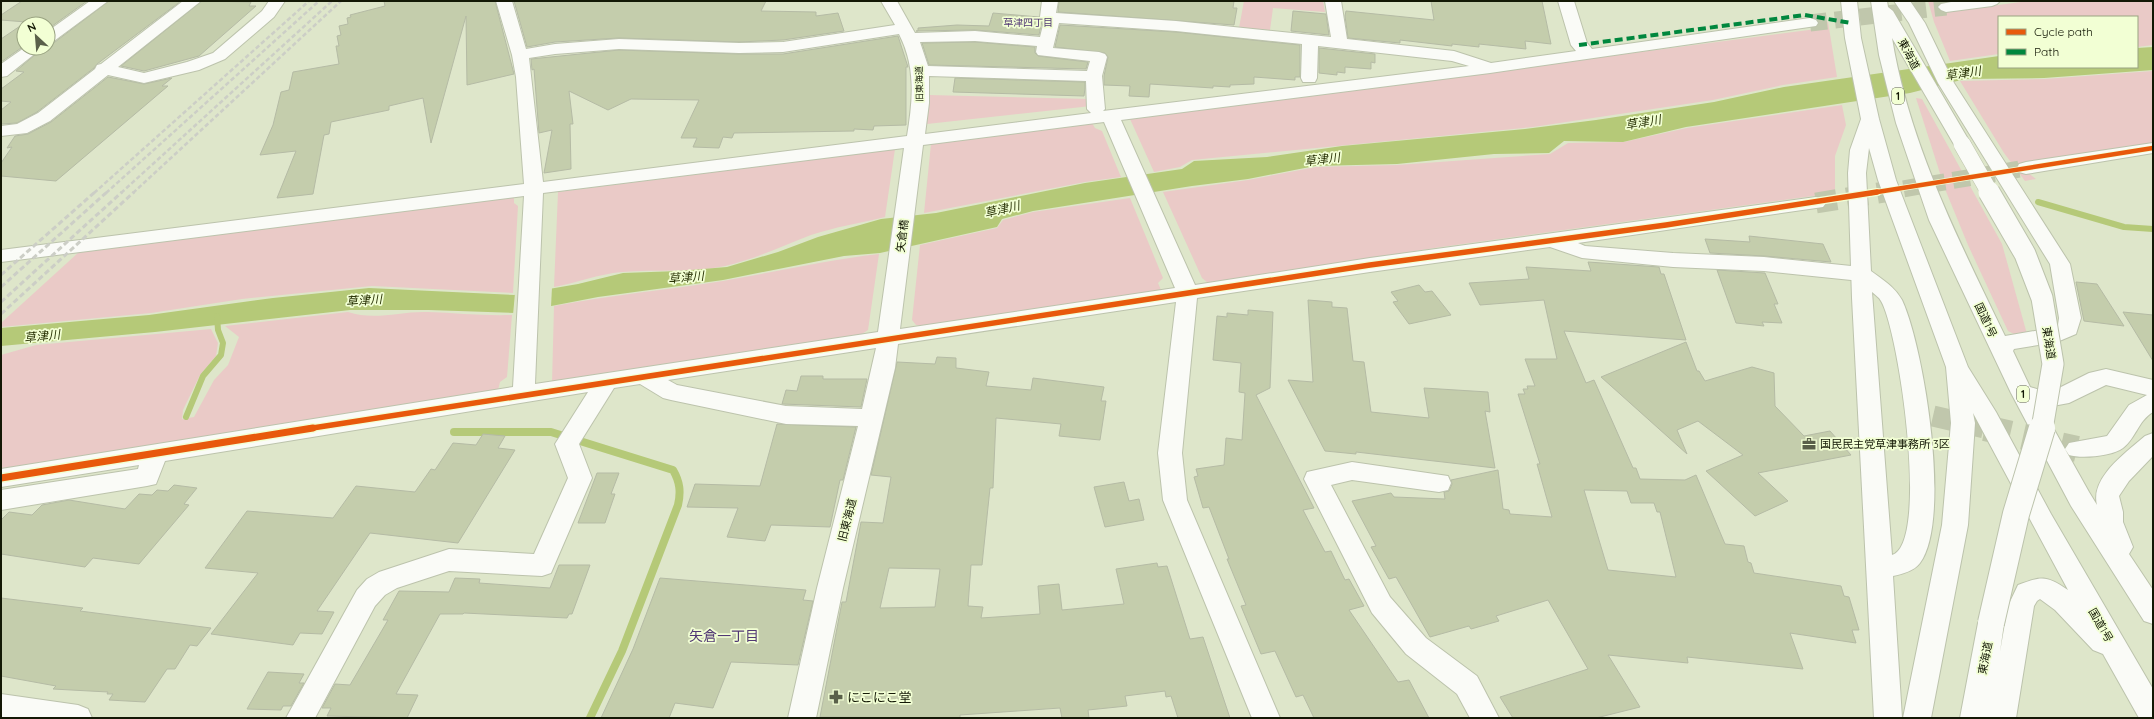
<svg xmlns="http://www.w3.org/2000/svg" width="2154" height="719" font-family="Quicksand,'Noto Sans JP',sans-serif">
<style>
.green{fill:#eacac7}
.water{fill:#b5c978}
.pier{fill:#dee6ca}
.lines{fill:none;stroke-linecap:round;stroke-linejoin:round}
.stream-far1{stroke:#b5c978;stroke-width:6}
.stream{stroke:#b5c978;stroke-width:8}
.building{fill:#c4cdac;stroke:#b5bba5;fill-rule:evenodd}
.minor-tunnel-far1{stroke:#c0c7ac;stroke-width:17;stroke-dasharray:17 8;stroke-linecap:butt}
.minor-tunnel{stroke:#c0c7ac;stroke-width:21;stroke-dasharray:21 10;stroke-linecap:butt}
.highway-tunnel-far1{stroke:#c0c7ac;stroke-width:21;stroke-dasharray:21 10;stroke-linecap:butt}
.highway-tunnel{stroke:#c0c7ac;stroke-width:26;stroke-dasharray:26 13;stroke-linecap:butt}
.minor-casing{stroke:#bcc3ac;stroke-width:2}
.highway-casing{stroke:#bcc3ac;stroke-width:2}
.minor{fill:#fafbf7;fill-rule:evenodd}
.highway{fill:#fafbf7;fill-rule:evenodd}
.rail-far1{stroke:#cccec6;stroke-width:2.5;stroke-dasharray:4.5 2.5;stroke-linecap:butt}
.rail{stroke:#cccec6;stroke-width:3;stroke-dasharray:5.5 3;stroke-linecap:butt}
.highway-bridge-far2-casing{stroke:#bcc3ac;stroke-width:18;stroke-linecap:butt}
.highway-bridge-far1-casing{stroke:#bcc3ac;stroke-width:23;stroke-linecap:butt}
.highway-bridge-casing{stroke:#bcc3ac;stroke-width:28;stroke-linecap:butt}
.highway-bridge-far2{stroke:#fafbf7;stroke-width:17}
.highway-bridge-far1{stroke:#fafbf7;stroke-width:21}
.highway-bridge{stroke:#fafbf7;stroke-width:26}
.quiet{stroke:#00873e;stroke-width:4;stroke-dasharray:8 4;stroke-linecap:butt}
.cycleway-far2-casing{stroke:#f2ffd4;stroke-width:6}
.cycleway-far1-casing{stroke:#f2ffd4;stroke-width:8}
.cycleway-casing{stroke:#f2ffd4;stroke-width:10}
.cycleway-far2{stroke:#e8590c;stroke-width:4.5}
.cycleway-far1{stroke:#e8590c;stroke-width:5.5}
.cycleway{stroke:#e8590c;stroke-width:7}
.labels{text-anchor:middle;dominant-baseline:central;stroke-width:3.5;stroke-linejoin:round;paint-order:stroke}
.far-street-label{font-size:9px;fill:#131805;stroke:#f2ffd4}
.far-neighbourhood-label{font-size:10px;fill:#513874;stroke:#f2ffd4}
.shield{fill:#f2ffd4;stroke:#565d43;stroke-width:1}
.shield-label{font-size:10px;font-weight:bold;fill:#131805}
.street-label{font-size:11px;fill:#131805;stroke:#f2ffd4}
.poi-label{font-size:11px;fill:#131805;stroke:#f2ffd4;text-anchor:start}
.water-label{font-size:12px;font-style:italic;fill:#2a3407;stroke:#f2ffd4}
.near-poi-label{font-size:13px;fill:#131805;stroke:#f2ffd4;text-anchor:start}
.near-neighbourhood-label{font-size:14px;fill:#513874;stroke:#f2ffd4}
</style>
<rect width="100%" height="100%" fill="#dee6ca"/>
<g class="green">
<path d="M1244,1H1323L1325,12L1273,8L1270,30L1239,28Z"/>
<path d="M1928,1H1935L1934,2L1947,12L2028,1H2153V45L2137,47V17H1999V54L1950,61L1934,22Z"/>
<path d="M1814,19L1828,22L1837,77L1783,85L1713,100L1533,127L1192,160L1180,167L1154,172L1130,119L1824,28Z"/>
<path d="M2153,71V143L2018,165L2036,179L2025,181L2004,153L1960,81L2045,79Z"/>
<path d="M929,95L1090,99L1091,106L927,124L925,115Z"/>
<path d="M1916,98L1922,99L2002,244L2027,334H2014L2008,331L1968,245L1945,189Z"/>
<path d="M1842,105L1846,125L1835,156V193L1441,247L1208,283L1202,278L1163,192L1248,180L1316,167L1397,165L1550,154L1568,143L1624,142L1687,128Z"/>
<path d="M1092,123L1095,128L1102,131L1121,177L1085,182L924,213L931,144Z"/>
<path d="M895,149L885,217C861,223 835,227 811,235C783,246 755,259 725,266C692,273 656,269 622,272C598,274 577,283 554,287L558,192Z"/>
<path d="M514,197V203L518,206L513,293L372,286L242,299L151,313L1,327V323L79,252Z"/>
<path d="M1130,198L1163,278L1158,283L1161,290L922,326L916,325L912,320L920,245L997,228L1003,220L1033,212Z"/>
<path d="M879,254L868,330L859,336L552,383L554,306C610,295 667,290 723,281C775,272 827,260 879,254Z"/>
<path d="M348,312C375,321 400,311 428,312C456,313 483,316 512,315L507,377L500,382L498,390L1,469V355L36,345L211,329L218,343L216,356L200,375L183,410L182,419L194,417L214,380L228,365L239,337L225,326Z"/>
</g>
<path class="water" d="M2153,47V70L2044,78L1965,79L1910,93L1686,127L1623,142L1564,141L1549,153L1494,154L1397,164L1315,166L1248,179L1192,186L1033,211L1002,219L997,227L880,253L844,256L723,280L598,297L515,313L429,310H350L155,332L1,346V328L149,315L273,298L369,288L514,295L578,284L623,273L679,271L727,267L778,252L818,237L881,219L936,213L1085,183L1182,169L1194,161L1267,157L1342,146L1525,129L1596,120L1714,102L1784,87L1999,56V67H2137V48Z"/>
<path class="pier" d="M552,287L551,307L513,315L515,293Z"/>
<g class="lines">
<g class="stream-far1">
<path d="M2038,202L2124,227L2153,229"/>
<path d="M186,417L203,376L221,355L223,343L218,330L217,316"/>
</g>
<path class="stream" d="M454,432H551L673,470C680,482 681,492 678,505L622,651L590,718"/>
</g>
<g class="building">
<path d="M22,1H87L48,29V24H24V46L1,62V39L26,22L1,20V15Z"/>
<path d="M109,1H181L97,64L94,68L37,112L17,123L1,124V110L11,102L1,101V89L24,72L16,71L43,48H48V44L55,42Z"/>
<path d="M202,1L251,2L249,6H256L199,56L144,71L121,66Z"/>
<path d="M384,1H495L514,74L467,85L466,16L431,143L423,98L389,106V110L331,122L329,134L324,135L313,194L277,198L296,151L260,155L273,125L281,92L289,90L293,72L339,64L336,46H339L337,36L341,35L339,26L348,24L347,18L351,17L350,15L385,6Z"/>
<path d="M514,1H766L761,11L816,12V16L838,13L844,31L783,40L739,42L619,38L555,42L527,47Z"/>
<path d="M1059,1H1234L1233,8H1237L1234,25L1058,12Z"/>
<path d="M1431,1H1542L1551,44L1525,41L1526,49L1479,44V47L1452,44V46L1400,40V43L1348,38L1345,16L1346,11L1434,20Z"/>
<path d="M1293,11L1326,14L1329,35L1291,31Z"/>
<path d="M993,13L1039,17L1042,21L1039,35L975,30L916,31H918V28L957,25L989,26Z"/>
<path d="M1060,25L1176,32L1300,45V77H1295V80L1254,77V84L1230,85V87L1213,86V88L1150,84L1149,97L1129,96L1130,86L1104,85V76L1108,57L1105,53L1055,47Z"/>
<path d="M898,36L908,67H906V125L874,126L873,130L854,129V131L734,133L732,138L723,137L719,148L693,147L697,138H681L699,100L631,99L608,110L569,91L573,124H570L571,169L544,173L552,130L539,133L534,69L532,70L531,59L619,50L739,54H783Z"/>
<path d="M975,42L1035,47V53L1038,56L1088,62L1086,69L929,65L922,43Z"/>
<path d="M1319,48L1375,54V63L1371,62V69L1345,67V73L1337,72V75L1319,73Z"/>
<path d="M108,77L144,84L172,78L162,86H168L56,181L1,176V163L12,147L7,148L15,136L28,134L51,122Z"/>
<path d="M955,78L1085,82V88L1084,96L953,92Z"/>
<path d="M1749,236L1823,244L1831,262L1764,256L1710,253L1705,239L1750,242Z"/>
<path d="M1588,262L1659,267L1661,274H1664L1686,340L1564,331L1586,383L1594,380L1633,468H1636L1640,479L1685,480L1696,475L1725,544L1744,546L1748,562L1751,563L1754,573L1841,586L1844,596L1849,597L1859,630H1852L1856,643L1790,633L1803,669L1687,657L1688,663L1608,655L1640,707L1596,718H1513L1500,697L1588,669L1548,600L1496,616L1499,621L1471,629L1469,626L1430,637L1396,577L1389,579L1371,547L1376,546L1352,501L1391,493L1394,497L1445,499L1444,492L1449,491L1452,484L1451,480L1498,470L1503,509L1509,510L1510,514L1552,517L1537,464H1540L1518,394H1525L1523,389H1528L1527,386H1535L1525,359H1557L1544,300L1480,305L1469,283L1529,279L1526,267L1591,271ZM1584,490L1627,491L1631,503H1654L1657,512H1660L1676,577L1608,570Z"/>
<path d="M1717,270L1765,273L1778,304H1774L1782,323L1762,322L1764,326L1736,323Z"/>
<path d="M2076,282L2097,284L2124,326L2084,321Z"/>
<path d="M1419,285L1425,292L1432,291L1451,315L1409,324L1393,302L1398,301L1391,292Z"/>
<path d="M1308,300L1332,302V307L1347,308L1353,361L1364,362L1371,412L1429,418L1424,388L1488,392L1490,412L1485,411L1495,468L1356,452V454L1325,451L1288,380L1313,382Z"/>
<path d="M1248,310L1273,312L1270,388L1256,395L1314,508L1303,510L1325,552L1331,551L1345,580L1349,579L1364,606L1349,610L1398,682L1409,680L1429,718H1314L1303,695L1296,697L1275,651L1261,654L1241,606L1246,605L1227,559H1229L1209,507L1203,508L1194,477L1198,476L1196,469L1224,465L1226,438L1242,440L1245,393L1239,392L1241,363L1213,360L1217,316L1227,317V313L1248,315Z"/>
<path d="M2123,312L2153,315V361Z"/>
<path d="M1686,342L1697,371H1699L1705,381L1752,367L1774,373L1775,406L1804,436L1830,431L1851,455L1758,473L1788,501L1755,516L1706,471L1743,455L1698,421L1677,430L1687,454L1601,377Z"/>
<path d="M937,357L956,358V368L989,372L986,386L1031,390L1033,378L1104,387L1101,401H1106L1100,440L1059,436L1061,424L996,418L993,488H990L982,565H971L968,606L983,607L981,618L1040,614L1038,586L1059,584L1062,610L1124,604L1116,569L1157,563L1158,567L1167,566L1190,639L1203,637L1230,718H1178L1171,696L1166,697L1165,691L1125,696L1127,706L1088,710L1089,718H1062L1060,708L960,715V718L820,717L842,602H846L861,522L883,523L891,477L871,475L897,362L935,364ZM889,568L940,569L935,607L880,608Z"/>
<path d="M801,376H823V379H867L861,407L782,404L786,390L797,391Z"/>
<path d="M777,424L856,427L843,480H840L830,527L771,525L765,541L727,537L738,508L687,507L695,484L760,486Z"/>
<path d="M483,434L505,436L498,448L515,450L458,543L370,533L317,611L334,612L322,634L300,633L293,645L211,634L258,573L205,568L247,511L333,518L356,486L415,492L431,469L435,470L453,443L476,445Z"/>
<path d="M597,473H619L611,494H615L605,523H578Z"/>
<path d="M1124,482L1129,501L1139,499L1144,520L1105,527L1094,487Z"/>
<path d="M174,485L197,488L184,504L189,505L139,564L93,558L85,567L1,554V520L9,512L32,515L42,505L69,500L125,509L139,494L152,495L157,490L168,491Z"/>
<path d="M559,565H590L572,614H569L567,618L464,613L463,614H440L396,694L418,695L407,718L327,716L331,708H322L335,684L350,685L388,620H383L399,591L449,592L455,578L480,579L479,583L550,588Z"/>
<path d="M660,578L806,590L803,600L813,601L798,665L731,662L713,708L675,703L669,718H601L633,649Z"/>
<path d="M1,598L83,608L80,611L211,628L197,646L190,645L175,669H167L145,702L109,700L113,694H107L108,692L53,689L56,686L1,676Z"/>
<path d="M268,672L304,674L299,683H304L291,706H283L281,710L247,709Z"/>
</g>
<g class="lines">
<g class="minor-tunnel-far1">
<path d="M1810,23L1946,7"/>
<path d="M1879,193L2026,168"/>
</g>
<path class="minor-tunnel" d="M1816,203L1885,192"/>
<path class="highway-tunnel-far1" d="M1933,416L1989,429"/>
<path class="highway-tunnel" d="M1985,428L2077,449"/>
<g class="minor-casing">
<g id="minor">
<path d="M90,1H108L54,41L48,43V31Z"/>
<path d="M183,1H201L118,67L144,73L187,62L213,53L262,11L269,1H285L274,17L225,59L199,70L144,83L108,75L50,121L27,133L1,136V126L17,124L38,113L95,69L97,65L101,64Z"/>
<path d="M496,1H512L526,49L555,44L619,39L739,43L783,42L895,25L881,1H897L915,33L975,31L1040,37L1044,21L1040,17L1042,1H1058L1056,13L1176,21L1331,37L1325,1H1341L1347,39L1454,51L1491,63L1576,51L1571,45L1558,1H1574L1587,43L1592,49L1810,18L1816,20L1818,23L1816,26L1490,73L1121,120L1195,285L1370,258L1816,197L1823,199L1826,203L1823,207L1578,243L1585,246L1673,253L1764,257L1861,267L1868,269L1871,274L1868,279L1861,281L1764,271L1673,267L1582,258L1550,247L1370,272L1197,298L1182,453L1187,500L1280,718H1252L1163,500L1158,453L1176,302L898,344L895,368L843,588L816,718H788L817,588L858,426L786,424L671,400L663,398L640,384L614,388L579,444L592,478L551,573L542,576L449,571L397,588L385,595L375,606L315,718H286L357,590L367,579L379,572L449,549L534,554L568,478L555,444L588,392L165,461L156,484L147,486L1,510V490L138,469L139,465L1,487V469L513,387L524,196L1,262V250L524,184L516,77L512,55ZM1059,23L1176,31L1302,44L1301,78L1303,82H1315L1317,78L1318,46L1452,61L1469,66L1103,111L1105,109L1102,76L1107,57L1105,54L1099,52L1053,48ZM899,34C916,67 913,100 907,136L543,182L529,58L555,54L619,49L739,53L783,52ZM975,41L1037,46L1036,52L1038,55L1090,61L1087,71L928,66L920,42ZM929,76L1086,81L1087,109L1091,113L925,134L929,103ZM1104,122L1175,288L900,329L923,145ZM904,148L878,332L535,384L543,193ZM876,348L862,409L786,406L677,385L668,380Z"/>
<path d="M1956,1H2000L1997,4L1992,6L1946,12L1941,10L1938,7L1941,4Z"/>
<path d="M24,48H42L7,76L1,77V64Z"/>
<path d="M2153,143V153L2026,174L2019,172L2017,168L2019,164L2026,162Z"/>
<path d="M1352,462L1448,476L1451,483L1448,490L1439,492L1352,480L1331,485L1390,597L1426,638L1477,676L1499,718H1470L1457,694L1406,654L1372,613L1304,479L1307,472Z"/>
<path d="M1,694L78,705L88,709L92,718H1Z"/>
</g>
</g>
<g class="highway-casing">
<g id="highway">
<path d="M1841,1H1857L1861,38L1879,119L1896,180L1968,367L1996,412L2051,514L2153,689V718H2139L2103,654L2093,650L2055,610L2040,599L2037,601L2034,606L2016,718H1960L1978,623L1982,615L1991,611L2000,615L2004,623L2000,652L2008,606L2018,585C2042,576 2046,575 2068,590L1973,413L1975,423L1968,525L1931,718H1903L1942,525L1951,423L1946,367L1878,180L1869,148L1866,173L1871,271C1883,280 1895,287 1902,300C1924,347 1952,520 1920,563C1914,571 1903,574 1893,576L1902,718H1874L1852,298L1848,173L1850,150L1861,119L1845,38ZM1872,292C1875,295 1879,297 1881,301C1899,331 1930,544 1892,555Z"/>
<path d="M1871,1H1887L1888,7L1893,11L1971,144L1968,148L1962,149L1956,148L1892,38C1909,143 1959,241 2005,336L2052,328L2058,325L2059,318L2050,264L1938,83L1909,23L1894,1H1910L1925,23L1954,83L2070,264L2081,318L2076,334L2057,342L2014,349L2013,351L2030,387L2043,391L2057,389L2089,373L2106,369L2153,380V412C2138,421 2136,438 2123,448C2113,456 2081,459 2069,455L2065,449L2069,443L2107,436L2129,405L2147,395L2106,385L2069,403L2042,408L2089,492L2097,505C2090,477 2127,452 2145,436L2153,433V456L2129,481L2119,496L2123,512V522L2133,547L2129,554L2153,590V624L2144,621L2071,506L2011,393L1929,220L1896,123L1879,55Z"/>
</g>
</g>
<use href="#minor" class="minor"/>
<use href="#highway" class="highway"/>
<g class="rail-far1">
<path d="M94,193L309,1"/>
<path d="M106,193L319,1"/>
<path d="M121,193L332,1"/>
<path d="M133,193L341,1"/>
</g>
<g class="rail">
<path d="M1,275L95,192"/>
<path d="M1,287L107,192"/>
<path d="M1,302L122,192"/>
<path d="M1,314L134,192"/>
</g>
<g class="highway-bridge-far2-casing">
<path id="highway-bridge-far2" d="M1962,144L1990,193"/>
</g>
<g class="highway-bridge-far1-casing">
<path id="highway-bridge-far1" d="M1989,192L2025,254L2042,298L2053,364L2042,429"/>
</g>
<g class="highway-bridge-casing">
<path id="highway-bridge" d="M1991,623L2016,514L2042,428"/>
</g>
<use href="#highway-bridge-far2" class="highway-bridge-far2"/>
<use href="#highway-bridge-far1" class="highway-bridge-far1"/>
<use href="#highway-bridge" class="highway-bridge"/>
<path class="quiet" d="M1579,45L1805,15L1851,23"/>
<g class="cycleway-far2-casing">
<path id="cycleway-far2" d="M1871,193L2153,148"/>
</g>
<g class="cycleway-far1-casing">
<path id="cycleway-far1" d="M306,429L1370,265L1666,225L1877,192"/>
</g>
<g class="cycleway-casing">
<path id="cycleway" d="M1,478L313,428"/>
</g>
<use href="#cycleway-far2" class="cycleway-far2"/>
<use href="#cycleway-far1" class="cycleway-far1"/>
<use href="#cycleway" class="cycleway"/>
</g>
<defs>
<g id="office-bare" transform="scale(1.08)"><path d="M-6-3h4V-5.5h4V-3h4V5H-6ZM-1-4.5V-3h2v-1.5ZM-6 0V1H6V0Z" fill="#5a604a" stroke="#f2ffd4" stroke-width="2.5" paint-order="stroke"/></g>
<g id="pharmacy-bare" transform="scale(1.08)"><path d="M-2-6h4v4h4v4h-4v4h-4v-4h-4v-4h4Z" fill="#5a604a" stroke="#f2ffd4" stroke-width="2.5" paint-order="stroke"/></g>
</defs>
<g fill-rule="evenodd">
<use href="#office-bare" x="1809" y="444"/>
<use href="#pharmacy-bare" x="836" y="697"/>
</g>
<g class="labels">
<g class="far-street-label">
<text transform="translate(919 84) rotate(-91)">旧東海道</text>
</g>
<g class="far-neighbourhood-label">
<text x="1028" y="22">草津四丁目</text>
</g>
<g class="shield">
<rect x="1892" y="88" width="12" height="16" rx="3"/>
<rect x="2017" y="386" width="12" height="16" rx="3"/>
</g>
<g class="shield-label">
<text x="1898" y="96">1</text>
<text x="2023" y="394">1</text>
</g>
<g class="street-label">
<text transform="translate(1909 54) rotate(62)">東海道</text>
<text transform="translate(902 236) rotate(-83)">矢倉橋</text>
<text transform="translate(1986 320) rotate(65)">国道1号</text>
<text transform="translate(2049 343) rotate(81)">東海道</text>
<text transform="translate(847 520) rotate(-76)">旧東海道</text>
<text transform="translate(2101 625) rotate(60)">国道1号</text>
<text transform="translate(1985 658) rotate(-79)">東海道</text>
</g>
<g class="poi-label">
<text x="1820" y="444">国民民主党草津事務所 3区</text>
</g>
<g class="water-label">
<text transform="translate(1963 73) rotate(-8)">草津川</text>
<text transform="translate(1643 122) rotate(-10)">草津川</text>
<text transform="translate(1322 159) rotate(-7)">草津川</text>
<text transform="translate(1002 209) rotate(-13)">草津川</text>
<text transform="translate(686 277) rotate(-5)">草津川</text>
<text transform="translate(364 300) rotate(-4)">草津川</text>
<text transform="translate(42 336) rotate(-6)">草津川</text>
</g>
<g class="near-poi-label">
<text x="847" y="697">にこにこ堂</text>
</g>
<g class="near-neighbourhood-label">
<text x="724" y="636">矢倉一丁目</text>
</g>
</g>
<rect width="2154" height="719" fill="none" stroke="#131805" stroke-width="4"/>
<rect x="1998" y="16" width="140" height="52" fill="#f2ffd4" stroke="#99a381"/>
<rect x="2006" y="29" width="20" height="6" fill="#e8590c" stroke="#99a381"/>
<text x="2034" y="36" font-size="12" fill="#131805">Cycle path</text>
<rect x="2006" y="49" width="20" height="6" fill="#00873e" stroke="#99a381"/>
<text x="2034" y="56" font-size="12" fill="#131805">Path</text>
<g transform="translate(36 36) rotate(334)"><circle r="19" fill="#f2ffd4" stroke="#99a381"/>
<path d="M0-3L7 15L0 10L-7 15Z" fill="#5a604a"/>
<text y="-6" font-size="11" font-weight="bold" text-anchor="middle" fill="#131805">N</text>
</g>
</svg>
